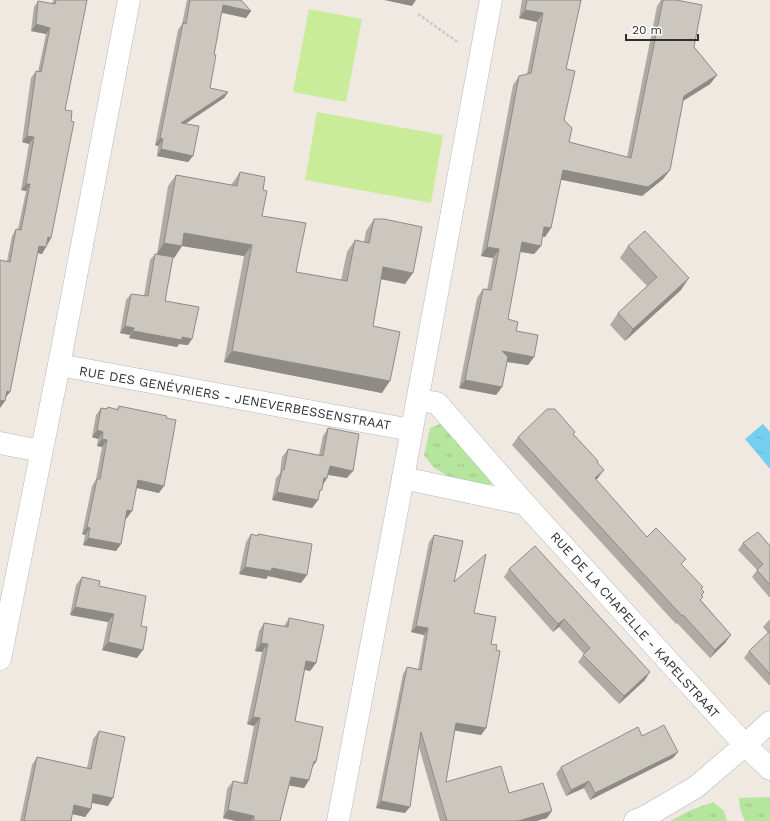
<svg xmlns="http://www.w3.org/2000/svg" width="770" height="821" font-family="'Work Sans',sans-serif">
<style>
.grass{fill:url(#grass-tufts)}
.pitch{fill:#c9ec9a}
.water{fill:url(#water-ripples)}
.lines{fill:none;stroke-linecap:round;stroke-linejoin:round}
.minor-casing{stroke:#b4b7c1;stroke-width:23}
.path{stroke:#c9c9c9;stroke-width:2.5;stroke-dasharray:3 2;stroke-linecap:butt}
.minor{stroke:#fff;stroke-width:22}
.wall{fill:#afaba4}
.shaded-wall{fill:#8e8b86}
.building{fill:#cbc7bf;stroke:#8e8b86}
.labels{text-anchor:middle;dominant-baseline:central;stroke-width:3;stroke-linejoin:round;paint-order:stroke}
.street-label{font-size:13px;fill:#2e2e2e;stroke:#fff}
</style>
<defs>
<pattern id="grass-tufts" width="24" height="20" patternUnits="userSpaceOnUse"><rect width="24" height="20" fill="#b6e59e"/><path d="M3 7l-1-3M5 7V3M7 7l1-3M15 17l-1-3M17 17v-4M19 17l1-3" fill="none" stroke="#9dc588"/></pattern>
<pattern id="water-ripples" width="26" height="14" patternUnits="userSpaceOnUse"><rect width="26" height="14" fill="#75cff0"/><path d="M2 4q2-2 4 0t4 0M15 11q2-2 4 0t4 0" fill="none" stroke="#66b2ce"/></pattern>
</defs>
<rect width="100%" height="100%" fill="#efe9e1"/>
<g class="grass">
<path d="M440,424L449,428L494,482L487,486L453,479L434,468L424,455L430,428Z"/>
<path d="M770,797V821H745L740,809L739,798Z"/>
<path d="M713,802L724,811L727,821H670L691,810Z"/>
</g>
<g class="pitch">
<path d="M309,9L362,19L346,102L293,92Z"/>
<path d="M317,112L443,135L431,203L305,180Z"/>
</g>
<path class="water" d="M763,424L770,432V469L745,439Z"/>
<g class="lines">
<g class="minor-casing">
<g id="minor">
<path d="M59,365L411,430"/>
<path d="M418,400L437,403L525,504L745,745L770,769"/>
<path d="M0,443L41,451"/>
<path d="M403,478L525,504"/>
<path d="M0,659L59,365L129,0"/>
<path d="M338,821L403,478L491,0"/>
<path d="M635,821L645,817L696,787L745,745L770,722"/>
</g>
</g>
<path class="path" d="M418,14L459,43"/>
<use href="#minor" class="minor"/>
</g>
<g class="wall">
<path d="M53,0H87L65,110L51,238L42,254L37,253L10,392L6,397L0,408L7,261L12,236L16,229H18L26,191L21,190L29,144L22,142L31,78L36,71L38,72L46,34L31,31L34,7L38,1L52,4Z"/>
<path d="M187,0H241L251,11L246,18L221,12L214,55L210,88L228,92L224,98L185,124L193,156L188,162L157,156L158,146L155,145L178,30L182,24Z"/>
<path d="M522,0H581L566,69L564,120L569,142L627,157L657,6L661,0H676L694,47L717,75L710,84L683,101L670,170L663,179L642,196L561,179L551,228L545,237L542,236L541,246L534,254L520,252L508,319L534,357L528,365L507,362L502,387L496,395L459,388L477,298L483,289L487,290L493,258L481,256L513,85L519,76L527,74L537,22L519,18Z"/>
<path d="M240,172L263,190L262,216L296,272L341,280L347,252L355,240L364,242L366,231L374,219L405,284L381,279L373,326L382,393L224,362L244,256L182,246L174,258L173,257L165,301L192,339L188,345L179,344L177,347L129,338L130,335L120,333L126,300L131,294L144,296L150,260L155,254H157L168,186L176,175L231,185Z"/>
<path d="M628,246L681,290L625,341L610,325L618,313L647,286L620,258Z"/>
<path d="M119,406L159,493L137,488L127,518L126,517L121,544L116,551L83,545L85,535L82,534L92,486L96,479L102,447L97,446L98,439L92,437L96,415L101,408L106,409L108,407L117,409Z"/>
<path d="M328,428L347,478L328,475L327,478L323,485L319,494L318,500L312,508L272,500L276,478L280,473L282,457L288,449L319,455L323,436Z"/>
<path d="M573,434L598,461L597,463L598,478L596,480L647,537L682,565L704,592L702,596L701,600L731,635L725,643L710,658L677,623L676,624L512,445L518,437Z"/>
<path d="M251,534L257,536L258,534L301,583L268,576L266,579L239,574L246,542Z"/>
<path d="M434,535L454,582L474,613L491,644L496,650L486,728L481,735L455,730L446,782L509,793L547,818L536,821H440L419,747L405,813L376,808L403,674L407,667L418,669L424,635L411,632L429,542Z"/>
<path d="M743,543L770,546V598L752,577L757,570L738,550Z"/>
<path d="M509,569L645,680L619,704L578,662L584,654L559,627L553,632L504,577Z"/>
<path d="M82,577L99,586L141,626L137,658L102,650L108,622L70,615L76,585Z"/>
<path d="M289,618L316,663L310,671L305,670L295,721L312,767L309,780L304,788L289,785L280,821H236L223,818L227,789L233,781L243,783L254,726L247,724L262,652L255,651L259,631L264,623L284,626Z"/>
<path d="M770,619V686L744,658L749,651L768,633L763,627Z"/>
<path d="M99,731L113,798L108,806L92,803L91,809L85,817L72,814L71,821H20L32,765L37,757L87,768L93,739Z"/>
<path d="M642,736L673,758L590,800L584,788L566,796L556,774L561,767Z"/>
</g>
<g class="shaded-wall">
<path d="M384,0H416L412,6Z"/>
<path d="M223,5L251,11L246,18L218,12Z"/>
<path d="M525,10L543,13L537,22L519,18Z"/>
<path d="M36,24L50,28L46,34L31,31Z"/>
<path d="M717,75L710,84L678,104L684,96Z"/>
<path d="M228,92L224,98L176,130L181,123Z"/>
<path d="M27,136L34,137L29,144L22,142Z"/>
<path d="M160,138L163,139L158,146L155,145Z"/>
<path d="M161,149L193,156L188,162L157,156Z"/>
<path d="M563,170H670L663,179L642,196L557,179Z"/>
<path d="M26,184H30L26,191L21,190Z"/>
<path d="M544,227L551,228L545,237L538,235Z"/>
<path d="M184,233L252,245L244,256L176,245Z"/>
<path d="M48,237L51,238L47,245Z"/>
<path d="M522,242L541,246L534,254L516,251Z"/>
<path d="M164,243L182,246L174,258L156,255Z"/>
<path d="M39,246L46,247L42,254L34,252Z"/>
<path d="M487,247L499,249L493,258L481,256Z"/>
<path d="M383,267L413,273L405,284L375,278Z"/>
<path d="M689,278L681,290L625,341L633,329Z"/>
<path d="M125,326L134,328L130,335L120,333Z"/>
<path d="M133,331L182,337L192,339L188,345L179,344L177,347L129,338Z"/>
<path d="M232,351L390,381L382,393L224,362Z"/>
<path d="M502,351L534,357L528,365L496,360Z"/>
<path d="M465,380L502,387L496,395L459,388Z"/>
<path d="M7,391L10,392L5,398Z"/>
<path d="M0,400L5,401L0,408Z"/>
<path d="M97,430L103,432L98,439L92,437Z"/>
<path d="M102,439L107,440L102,447L97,446Z"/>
<path d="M330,466L353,471L347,478L324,474Z"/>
<path d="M604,470L598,478L589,486L595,478Z"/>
<path d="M324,478H327L322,486Z"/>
<path d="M138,480L164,486L159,493L133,487Z"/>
<path d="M277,492L318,500L312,508L272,500Z"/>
<path d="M127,510L132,511L127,518L123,517Z"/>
<path d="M87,527L90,528L85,535L82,534Z"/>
<path d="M88,538L121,544L116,551L83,545Z"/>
<path d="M245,567L272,568L307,575L301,583L268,576L266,579L239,574Z"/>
<path d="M75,607L114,614L108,622L70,615Z"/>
<path d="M564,619L559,627L553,632L558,624Z"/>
<path d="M416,626L428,628L424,635L411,632Z"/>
<path d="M731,635L725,643L710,658L715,650Z"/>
<path d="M108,642L143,650L137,658L102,650Z"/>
<path d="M261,643L268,644L262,652L255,651Z"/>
<path d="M306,661L316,663L310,671L301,669Z"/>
<path d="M650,672L645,680L619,704L624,696Z"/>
<path d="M253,717L260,718L254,726L247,724Z"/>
<path d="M456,723L486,728L481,735L452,730Z"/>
<path d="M678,752L673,758L590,800L595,793Z"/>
<path d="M314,761L316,762L310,770Z"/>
<path d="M291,777L309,780L304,788L286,785Z"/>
<path d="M589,781L584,788L566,796L571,790Z"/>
<path d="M93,794L113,798L108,806L88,802Z"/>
<path d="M381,801L410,807L405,813L376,808Z"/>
<path d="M74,805L91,809L85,817L68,813Z"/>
<path d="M228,810L254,816L251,821H236L223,818Z"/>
<path d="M552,811L547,818L536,821H518Z"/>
</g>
<g class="building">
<path d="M56,0H87L65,110L72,111L71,121L74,122L51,238L48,237L46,247L39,246L10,392L7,391L5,401L0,400V260L10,262L16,229L21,230L30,184H26L34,137L27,136L36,71L41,72L50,28L36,24L38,1L55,4Z"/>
<path d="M190,0H241L251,11L223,5L214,55H216L210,88L228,92L181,123L199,126L193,156L161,149L163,139L160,138L183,23L186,24Z"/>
<path d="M527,0H581L566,69L575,71L564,120L572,128L569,142L631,158L663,0H676L702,5L694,47L717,75L684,96L670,170L648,187L563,170L551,228L544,227L541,246L522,242L508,319L518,322L516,331L538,335L534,357L502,351L508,357L502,387L465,380L483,289L491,290L499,249L487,247L519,76L531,73L543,13L525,10Z"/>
<path d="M240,172L265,177L263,190L267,191L262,216L306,223L296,272L347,281L355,240L369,243L374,219H384L422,227L413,273L383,267L373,326L400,332L390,381L232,351L252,245L184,233L182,246L164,243L176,175L237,186Z"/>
<path d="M645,231L689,278L633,329L618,313L657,277L628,246Z"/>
<path d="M155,254L173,257L165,301L199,307L192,339L182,337V340L133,331L134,328L125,326L131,294L148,296Z"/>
<path d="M119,406L167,416L166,418L176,420L164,486L138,480L132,511L127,510L121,544L88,538L90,528L87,527L97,479H100L107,440L102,439L103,432L97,430L101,408L107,409L108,407L118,410Z"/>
<path d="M547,409H555L575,432L573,434L598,461L597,462L604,470L595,478L647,537L656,528L686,559L681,564L703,587L701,589L704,592L701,595L703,597L700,600L731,635L715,650L683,615L682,616L518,437Z"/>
<path d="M328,428L359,434L353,471L330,466L327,478H324L322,490H320L318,500L277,492L282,470H284L288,449L323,456Z"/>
<path d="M758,532L770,546V585L757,570L763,564L743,543Z"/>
<path d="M251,534L258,536V534L312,544L307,575L272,568L271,571L245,567Z"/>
<path d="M434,535L463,541L454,582L486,554L474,613L496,617L491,644L497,645L496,650L500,651L486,728L456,723L446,782L501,766L509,793L543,783L552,811L518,821H447L421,732L410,807L381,801L407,667L421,670L428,628L416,626Z"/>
<path d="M535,546L650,672L624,696L583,655L590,648L564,619L558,624L509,569Z"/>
<path d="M82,577L100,581L99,586L146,596L141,626L147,627L143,650L108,642L114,614L75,607Z"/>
<path d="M289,618L324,625L316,663L306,661L295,721L323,727L316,762L314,761L309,780L291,777L280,821H254V816L228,810L233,781L247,784L260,718L253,717L268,644L261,643L264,623L288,627Z"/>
<path d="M770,631V674L749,651Z"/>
<path d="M664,725L678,752L595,793L589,781L571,790L561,767L638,727L642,736Z"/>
<path d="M99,731L125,737L113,798L93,794L91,809L74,805L71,821H24L37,757L91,769Z"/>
</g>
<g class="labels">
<g class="street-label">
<text transform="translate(235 398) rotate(10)">RUE DES GENÉVRIERS - JENEVERBESSENSTRAAT</text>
<text transform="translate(635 625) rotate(48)">RUE DE LA CHAPELLE - KAPELSTRAAT</text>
</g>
</g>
<path d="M626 34v6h72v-6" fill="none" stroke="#2e2e2e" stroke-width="2"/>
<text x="632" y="34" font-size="12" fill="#2e2e2e" stroke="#ffffff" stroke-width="3" paint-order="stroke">20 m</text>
</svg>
